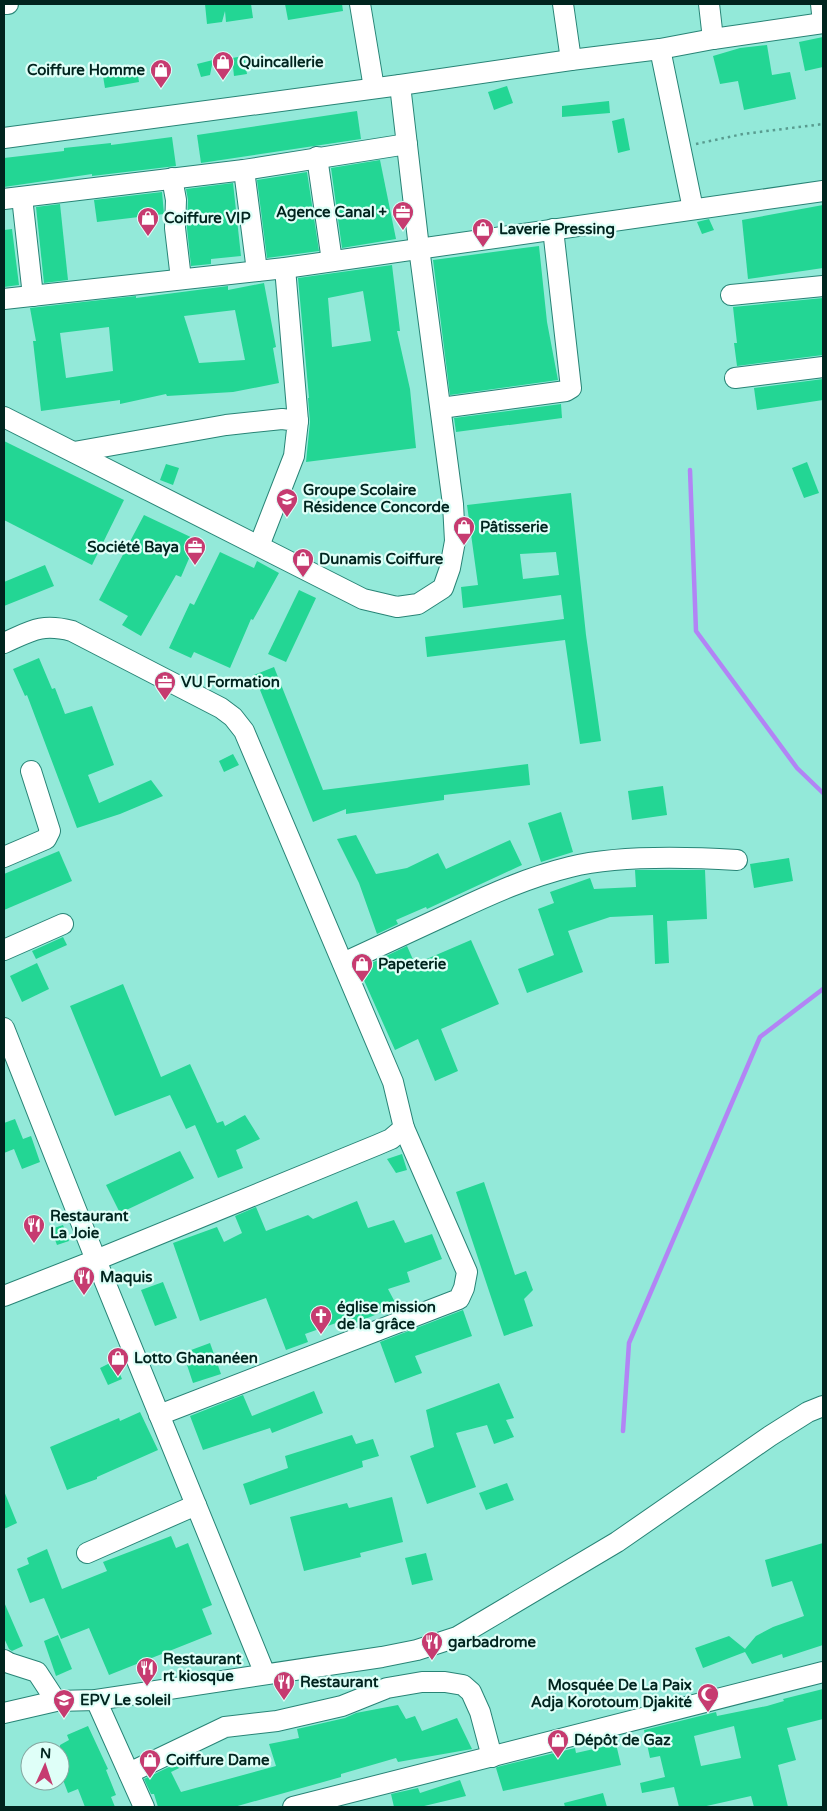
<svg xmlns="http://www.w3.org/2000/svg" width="827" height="1811" font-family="'Varela Round',sans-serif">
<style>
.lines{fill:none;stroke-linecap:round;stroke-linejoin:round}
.stream{stroke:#b284f5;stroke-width:4.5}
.building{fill:#23d694;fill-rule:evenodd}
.minor-casing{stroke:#288476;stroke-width:22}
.path{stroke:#599b8f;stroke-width:2.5;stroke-dasharray:2.5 4;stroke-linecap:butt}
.minor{stroke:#fff;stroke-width:20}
.labels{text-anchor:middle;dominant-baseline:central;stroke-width:4.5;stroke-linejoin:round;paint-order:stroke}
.poi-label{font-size:15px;font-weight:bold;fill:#00241e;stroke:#dffff8;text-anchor:start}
</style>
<rect width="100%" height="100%" fill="#93e9d9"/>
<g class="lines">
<g class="stream">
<path d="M690,470L696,631L797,768L823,793"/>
<path d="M623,1431L629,1343L760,1037L823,989"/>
</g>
</g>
<g class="building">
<path d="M205,4H251L253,18L226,22L225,11L222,22L207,24Z"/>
<path d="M285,4H342L343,11L288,20Z"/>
<path d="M823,37V67L805,71L799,42Z"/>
<path d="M767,45L772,75L790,72L796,99L744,110L738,81L720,84L713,56L740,48Z"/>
<path d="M244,56L247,74L234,76L232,58Z"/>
<path d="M213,60L210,75L201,77L197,64Z"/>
<path d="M137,70L139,82L105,88L103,76Z"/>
<path d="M507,86L513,103L494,110L488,92Z"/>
<path d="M609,101L610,113L562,117V106Z"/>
<path d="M357,111L361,139L201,163L197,135Z"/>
<path d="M624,118L630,150L618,153L612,121Z"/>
<path d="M172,137L176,166L92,176V174L4,187V158L64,151V148L111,143V145Z"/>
<path d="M380,160L396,239L342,248L331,168Z"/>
<path d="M307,172L319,251L267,258L257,180Z"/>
<path d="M233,183L241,256L211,259V264L191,266L187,228L188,200L186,189Z"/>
<path d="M162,192L164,214L97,222L94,200Z"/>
<path d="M60,204L68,280L44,283L36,207Z"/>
<path d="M823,205V268L748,279L742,220Z"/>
<path d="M709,219L714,230L702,234L697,222Z"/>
<path d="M12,229L19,285L4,287V230Z"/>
<path d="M539,246L547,322L558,380L450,395L433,260Z"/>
<path d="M392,265L400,331H397L410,389L416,448L306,462L310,422L308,398H309L298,278ZM363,291L371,341L332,347L328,298Z"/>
<path d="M264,283L276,347L273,348L279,383L233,392L167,396L166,394L120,404V400L41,411L33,341H36L30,308L136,296V298L228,286V290ZM235,310L245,360L199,363L184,316ZM109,327L113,371L66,378L60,333Z"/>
<path d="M823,298V355L737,366L734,343H737L733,307Z"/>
<path d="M823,379V400L757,410L754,388Z"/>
<path d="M561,404L562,418L456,432L454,418Z"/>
<path d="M4,441L124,500L92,565L4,520Z"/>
<path d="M807,462L819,493L804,498L792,468Z"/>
<path d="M166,464L179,468L173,485L160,480Z"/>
<path d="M571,493L586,635L601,741L580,744L565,640L427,657L425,637L564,619L561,595L463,608L461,587L478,585L467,505ZM556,552L559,575L523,579L520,554Z"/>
<path d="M144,515L197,540L181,577L176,575L141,636L122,625L128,616L99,600Z"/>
<path d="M220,552L254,568L257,561L279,573L253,620L251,619L230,668L194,652L191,658L169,648L190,603L194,605Z"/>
<path d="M45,565L54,586L4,606V582Z"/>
<path d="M299,590L316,598L286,662L268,654Z"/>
<path d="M39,658L52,689L55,688L65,714L92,706L114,765L88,775L99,803L151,780L163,796L120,814L77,828L27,695L25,696L13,669Z"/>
<path d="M274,667L323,790L528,764L530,785L444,795V800L346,814V809L313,822L254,675Z"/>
<path d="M233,754L239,765L224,772L219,761Z"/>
<path d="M663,786L667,815L632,820L628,791Z"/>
<path d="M561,812L573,852L541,862L528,823Z"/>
<path d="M356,835L376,874L407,868L438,853L446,869L510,840L522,865L427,909L426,907L396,920L398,924L377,934L359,883L337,839Z"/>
<path d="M59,851L72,881L4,910V874Z"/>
<path d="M789,858L793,881L754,888L750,864Z"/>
<path d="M635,870H705L707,919L667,921L669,963L655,964L653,915L610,917L568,931L583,972L527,993L518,969L554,955L538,909L554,903L550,892L590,878L594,889L636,887Z"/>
<path d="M63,937L67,945L36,959L32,951Z"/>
<path d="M471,940L499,1004L441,1029L458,1071L435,1081L418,1039L395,1050L359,969L407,946L415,964Z"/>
<path d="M37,963L49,989L22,1002L10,976Z"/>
<path d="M123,984L161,1077L190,1064L217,1123L223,1121L225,1126L245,1115L260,1139L236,1150L243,1168L218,1178L195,1125L186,1129L170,1095L115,1116L70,1006Z"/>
<path d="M15,1119L23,1139L31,1136L40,1162L22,1169L14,1149L4,1153V1123Z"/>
<path d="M180,1151L194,1178L120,1213L106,1185Z"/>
<path d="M402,1154L407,1170L396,1173L387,1159Z"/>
<path d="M484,1182L515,1275L526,1271L533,1290L524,1299L533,1326L504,1336L456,1192Z"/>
<path d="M357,1201L368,1228L394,1220L405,1243L432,1234L442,1259L407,1272L410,1282L388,1289L397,1306L353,1324L350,1318L305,1334L308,1342L286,1350L266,1298L200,1321L173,1243L217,1227L224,1242L242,1233L235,1216L256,1207L266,1231L308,1215L313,1219Z"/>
<path d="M63,1225L69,1241L57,1245L51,1229Z"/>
<path d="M163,1282L177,1318L155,1326L141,1290Z"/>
<path d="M463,1310L472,1336L415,1356L422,1373L395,1383L380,1342Z"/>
<path d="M210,1343L221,1374L193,1383L183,1353Z"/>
<path d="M114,1361L122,1379L108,1385L100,1368Z"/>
<path d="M499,1383L514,1418L506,1420L514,1437L494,1444L487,1425L456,1433L476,1487L427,1504L410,1456L434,1447L426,1410Z"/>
<path d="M314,1391L323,1413L272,1433L270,1428L203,1450L190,1416L243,1395L252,1416Z"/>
<path d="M140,1412L158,1450L97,1477V1479L67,1490L50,1447L119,1418L120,1421Z"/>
<path d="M352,1435L356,1444L373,1439L379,1456L362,1461L363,1467L250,1505L243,1484L288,1468L285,1456Z"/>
<path d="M507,1483L514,1500L486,1510L479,1493Z"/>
<path d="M4,1491L17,1523L4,1529Z"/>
<path d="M392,1497L403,1542L360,1553L361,1557L304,1571L290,1517L347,1503L349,1508Z"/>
<path d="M171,1536L176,1548L188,1543L212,1605L202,1609L212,1634L109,1675L89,1628L61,1639L44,1598L30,1603L17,1569L29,1564L27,1558L47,1549L62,1589L107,1571L103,1562Z"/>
<path d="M823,1543V1645L783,1658L782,1654L752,1664L745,1652L703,1668L695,1648L729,1636L745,1649L756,1636L773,1627L804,1616L792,1581L772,1587L765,1560Z"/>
<path d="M426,1553L433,1580L412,1585L405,1558Z"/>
<path d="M4,1602L23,1646L12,1651L9,1649L4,1638Z"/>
<path d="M58,1635L72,1669L56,1676L44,1641Z"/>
<path d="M823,1689V1719L787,1728L796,1760L778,1765L788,1807H754L751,1796L702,1807H679L674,1787L642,1793L640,1783L665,1777L660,1756L650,1758L644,1730L716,1712L717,1716L767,1706L784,1701L783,1699ZM734,1726L741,1758L701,1766L694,1736Z"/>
<path d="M398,1705L406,1719L415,1716L422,1731L457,1718L472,1749L398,1762L396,1758L341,1774V1777L234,1807H158L154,1794H151L144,1779L192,1756L194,1761L171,1772L181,1792L276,1766L269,1744L299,1738L297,1729L345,1718L356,1713Z"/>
<path d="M88,1726L108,1769L106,1770L116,1795L111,1797L115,1807H85L78,1789L68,1793L60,1772V1745L69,1740L67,1735Z"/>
<path d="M616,1744L621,1765L503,1791L496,1768L497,1767L575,1748L576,1753Z"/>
<path d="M460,1780L466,1796L420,1807H394L391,1794L418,1788L420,1793Z"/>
<path d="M603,1793L607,1807H565L564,1803Z"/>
</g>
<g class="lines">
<g class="minor-casing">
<g id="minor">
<path d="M4,4H8"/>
<path d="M360,4L374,88"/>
<path d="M563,4L571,60"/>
<path d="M709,4L713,39"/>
<path d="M821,4L823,23"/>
<path d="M660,49L693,209"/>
<path d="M4,138L400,85L571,60L660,49L713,39L823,23"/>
<path d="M317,157L332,261"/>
<path d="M244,170L257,271"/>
<path d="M172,178L176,200L175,228L181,279"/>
<path d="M22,197L33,296"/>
<path d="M4,199L244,170L407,144"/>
<path d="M285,268L298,421"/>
<path d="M731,295L823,286"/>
<path d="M4,299L285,268L823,191"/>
<path d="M735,378L823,367"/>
<path d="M441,408L566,391L571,388L553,229"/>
<path d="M4,417L363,599L397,607L418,604L443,588L450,568L455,541L453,504L419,248L400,85"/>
<path d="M74,452L226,425L282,419L298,421L294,456L259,546"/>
<path d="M4,643C31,631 41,623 72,631L221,708L233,717L244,731L393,1082L404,1128L391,1139L377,1145L96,1260L4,1296"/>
<path d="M4,857L46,839L50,831L31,771"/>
<path d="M4,950L63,924"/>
<path d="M343,963C379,946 416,929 453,912C491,894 529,877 570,867C618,855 687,857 737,860"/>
<path d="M4,1028L96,1260L265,1674"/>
<path d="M159,1415L459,1299L464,1288L467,1272L404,1128"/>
<path d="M87,1553L196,1505"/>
<path d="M4,1660L9,1663L37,1672L56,1701"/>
<path d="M96,1700L144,1807"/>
<path d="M4,1713L56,1701L96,1700L382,1657L417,1650L457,1637L617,1542L770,1436L808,1412L823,1406"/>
<path d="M129,1773L225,1727L277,1721L342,1706L387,1688L422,1682H445L463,1685L471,1692L480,1712L492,1757"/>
<path d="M293,1807L823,1672"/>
</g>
</g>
<path class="path" d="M696,144L743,134L823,124"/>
<use href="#minor" class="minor"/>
</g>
<defs>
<g id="shop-pin" transform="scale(1.125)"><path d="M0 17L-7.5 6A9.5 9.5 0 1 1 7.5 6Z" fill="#c63b70" stroke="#dffff8"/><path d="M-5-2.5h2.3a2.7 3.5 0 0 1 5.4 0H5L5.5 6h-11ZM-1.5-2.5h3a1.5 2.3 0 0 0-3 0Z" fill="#fff"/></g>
<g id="office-pin" transform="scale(1.125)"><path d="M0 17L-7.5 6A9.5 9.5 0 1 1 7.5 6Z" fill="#c63b70" stroke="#dffff8"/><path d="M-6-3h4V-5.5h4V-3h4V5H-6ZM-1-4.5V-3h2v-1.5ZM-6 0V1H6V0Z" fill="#fff"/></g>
<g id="school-pin" transform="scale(1.125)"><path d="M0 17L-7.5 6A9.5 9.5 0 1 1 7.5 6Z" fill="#c63b70" stroke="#dffff8"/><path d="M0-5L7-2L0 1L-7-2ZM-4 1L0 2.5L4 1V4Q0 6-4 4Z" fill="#fff"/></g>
<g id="restaurant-pin" transform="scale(1.125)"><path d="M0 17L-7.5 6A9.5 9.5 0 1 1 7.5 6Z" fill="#c63b70" stroke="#dffff8"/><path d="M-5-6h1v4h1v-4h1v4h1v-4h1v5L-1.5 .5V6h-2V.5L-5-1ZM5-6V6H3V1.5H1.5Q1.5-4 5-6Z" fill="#fff"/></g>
<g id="church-pin" transform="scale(1.125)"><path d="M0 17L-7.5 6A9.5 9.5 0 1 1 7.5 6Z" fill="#c63b70" stroke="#dffff8"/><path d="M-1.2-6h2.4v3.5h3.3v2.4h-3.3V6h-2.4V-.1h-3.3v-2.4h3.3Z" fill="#fff"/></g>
<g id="mosque-pin" transform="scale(1.125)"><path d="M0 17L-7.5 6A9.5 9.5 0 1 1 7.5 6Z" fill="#c63b70" stroke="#dffff8"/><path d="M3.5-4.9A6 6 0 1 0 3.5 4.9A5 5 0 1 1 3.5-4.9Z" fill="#fff"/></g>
</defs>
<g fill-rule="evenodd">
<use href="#shop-pin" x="223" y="62"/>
<use href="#shop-pin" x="161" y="70"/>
<use href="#office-pin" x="403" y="212"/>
<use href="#shop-pin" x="148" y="218"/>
<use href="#shop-pin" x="483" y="229"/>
<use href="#school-pin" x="287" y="499"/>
<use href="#shop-pin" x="464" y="527"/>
<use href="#office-pin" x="195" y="547"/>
<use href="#shop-pin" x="303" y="559"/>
<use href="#office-pin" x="165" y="682"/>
<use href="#shop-pin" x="362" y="964"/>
<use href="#restaurant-pin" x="34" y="1225"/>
<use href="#restaurant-pin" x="84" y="1277"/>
<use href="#church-pin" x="321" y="1316"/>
<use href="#shop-pin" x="118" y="1358"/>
<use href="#restaurant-pin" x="432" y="1642"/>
<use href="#restaurant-pin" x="147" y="1668"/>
<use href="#restaurant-pin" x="284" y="1682"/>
<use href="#mosque-pin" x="708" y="1694"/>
<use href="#school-pin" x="64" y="1700"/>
<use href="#shop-pin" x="558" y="1740"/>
<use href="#shop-pin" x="150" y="1760"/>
</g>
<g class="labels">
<g class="poi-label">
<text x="239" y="62">Quincallerie</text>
<text x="145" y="70" text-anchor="end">Coiffure Homme</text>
<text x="387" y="212" text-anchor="end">Agence Canal +</text>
<text x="164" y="218">Coiffure VIP</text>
<text x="499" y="229">Laverie Pressing</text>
<text x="303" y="490">Groupe Scolaire<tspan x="303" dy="17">Résidence Concorde</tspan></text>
<text x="480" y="527">Pâtisserie</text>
<text x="179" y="547" text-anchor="end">Société Baya</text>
<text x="319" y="559">Dunamis Coiffure</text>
<text x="181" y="682">VU Formation</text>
<text x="378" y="964">Papeterie</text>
<text x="50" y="1216">Restaurant<tspan x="50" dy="17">La Joie</tspan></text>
<text x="100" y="1277">Maquis</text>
<text x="337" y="1307">église mission<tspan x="337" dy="17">de la grâce</tspan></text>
<text x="134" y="1358">Lotto Ghananéen</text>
<text x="448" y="1642">garbadrome</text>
<text x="163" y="1659">Restaurant<tspan x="163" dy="17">rt kiosque</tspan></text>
<text x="300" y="1682">Restaurant</text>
<text x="692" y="1685" text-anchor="end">Mosquée De La Paix<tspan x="692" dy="17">Adja Korotoum Djakité</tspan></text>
<text x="80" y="1700">EPV Le soleil</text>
<text x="574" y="1740">Dépôt de Gaz</text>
<text x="166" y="1760">Coiffure Dame</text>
</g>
</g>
<rect width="827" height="1811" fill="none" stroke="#00241e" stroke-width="10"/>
<g transform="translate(45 1766) rotate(3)"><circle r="24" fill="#dffff8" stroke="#86a7a1"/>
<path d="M0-4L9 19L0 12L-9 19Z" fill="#c63b70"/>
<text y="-8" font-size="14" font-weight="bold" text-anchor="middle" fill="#00241e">N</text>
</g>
</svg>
